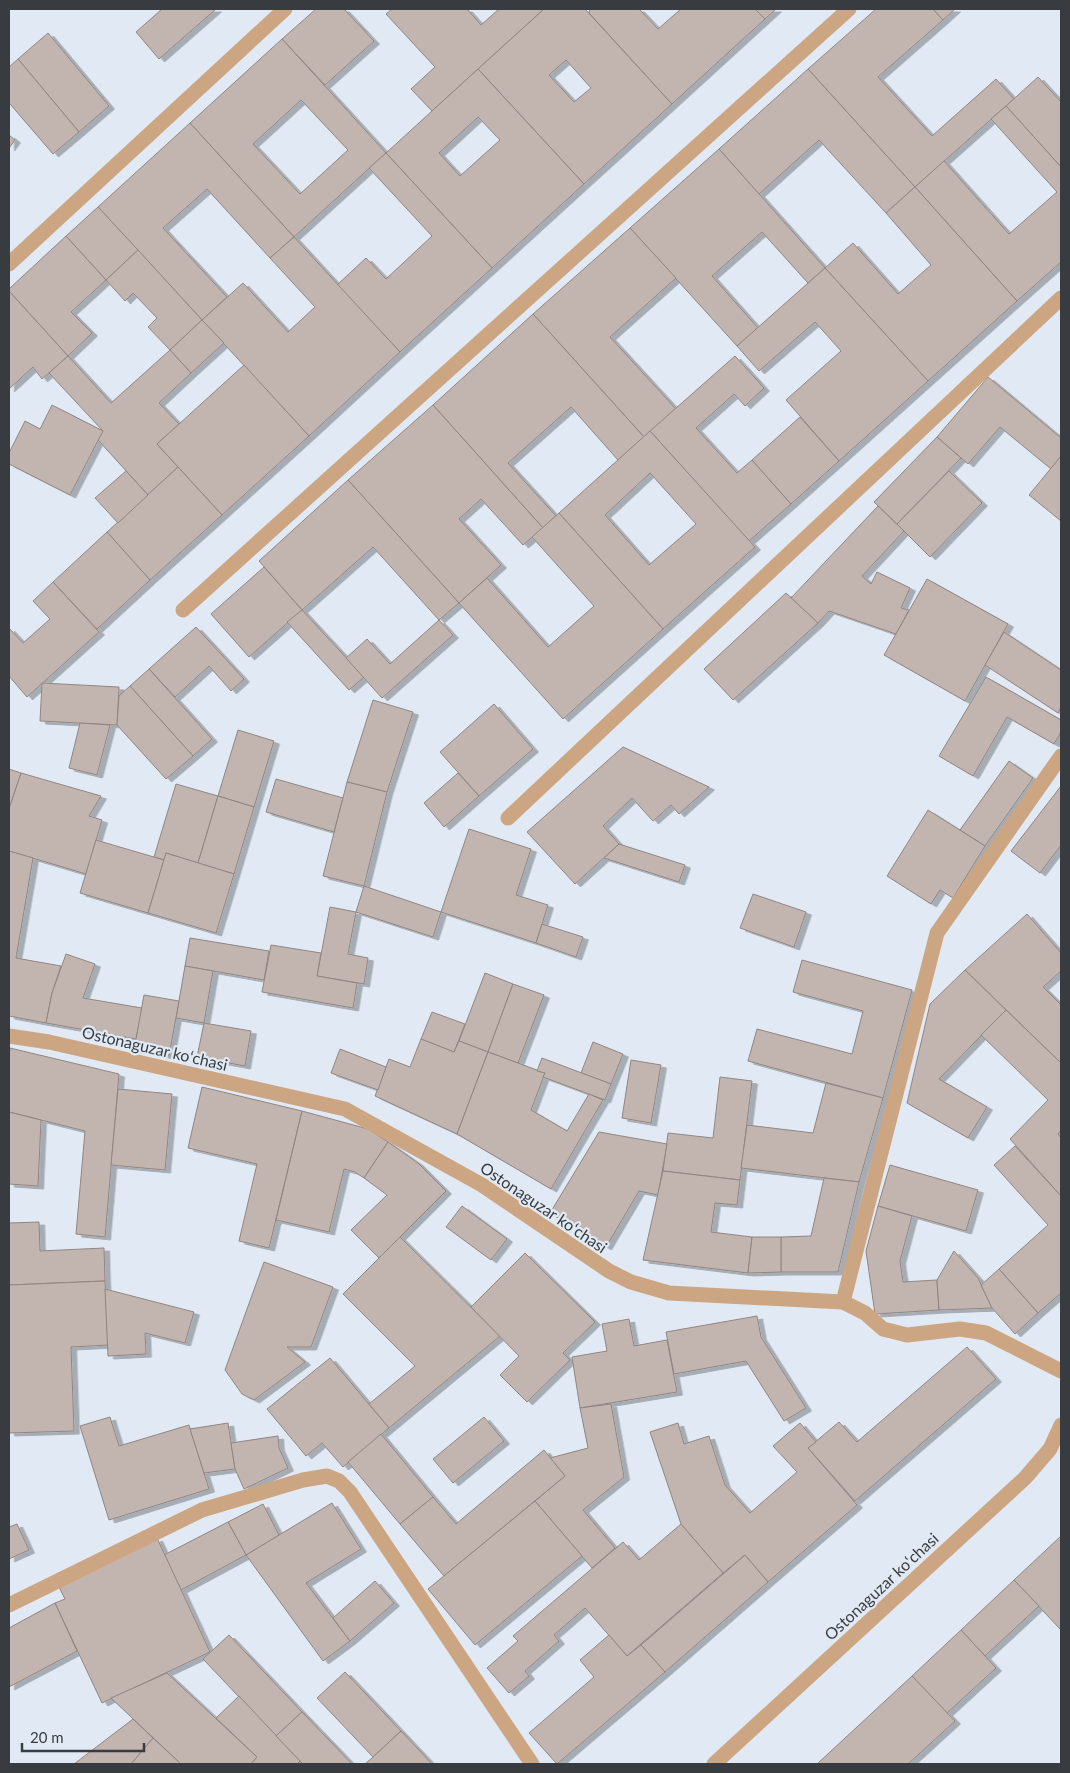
<svg xmlns="http://www.w3.org/2000/svg" width="1070" height="1773" font-family="Lato,sans-serif">
<style>
.building{fill:#c2b5b0;stroke:#918581;fill-rule:evenodd;filter:url(#shadow)}
.lines{fill:none;stroke-linecap:round;stroke-linejoin:round}
.lane{stroke:#cca682;stroke-width:15}
.street{stroke:#cca682;stroke-width:15}
.labels{text-anchor:middle;dominant-baseline:central;stroke-width:4.5;stroke-linejoin:round;paint-order:stroke}
.street-label{font-size:16px;fill:#383c40;stroke:#e1eaf4}
</style>
<defs>
<filter id="shadow"><feDropShadow dx="5.5" dy="3" stdDeviation="0" flood-color="#0004"/></filter>
</defs>
<rect width="100%" height="100%" fill="#e1eaf4"/>
<g class="building">
<path d="M162,9H216L159,59L136,32Z"/>
<path d="M316,9H344L374,41L325,85L282,39Z"/>
<path d="M392,9H467L481,25L499,9H544L432,111L411,89L435,67L386,14Z"/>
<path d="M544,9H585L672,104L584,184L478,69ZM566,60L591,88L574,102L549,75Z"/>
<path d="M590,9H639L658,29L681,9H755L765,19L672,104L589,13Z"/>
<path d="M755,9H776L765,19Z"/>
<path d="M876,9H933L943,20L878,77L932,136L996,79L1014,99L915,187L808,69Z"/>
<path d="M933,9H955L943,20Z"/>
<path d="M48,33L109,106L79,132L18,59Z"/>
<path d="M282,39L386,153L294,237L190,123ZM301,100L348,150L300,194L253,144Z"/>
<path d="M18,59L79,132L53,154L10,104L9,106V67Z"/>
<path d="M478,69L584,184L492,268L386,153ZM478,117L500,140L460,176L439,153Z"/>
<path d="M808,69L915,187L886,213L819,140L759,194L719,149Z"/>
<path d="M1038,77L1061,102V167L1006,106Z"/>
<path d="M1006,106L1061,167V262L1017,301L915,187L944,161L1009,234L1057,192L991,119Z"/>
<path d="M190,123L294,237L270,258L207,189L163,228L227,297L202,320L98,207Z"/>
<path d="M9,135L15,140L9,148Z"/>
<path d="M719,149L825,268L808,283L762,232L712,276L758,328L737,346L630,228Z"/>
<path d="M386,153L492,268L400,352L337,285L366,258L386,279L432,236L369,168Z"/>
<path d="M915,187L1017,301L928,381L825,268L853,243L898,294L931,265L886,213Z"/>
<path d="M98,207L138,250L106,280L66,236Z"/>
<path d="M630,228L676,278L610,337L676,409L644,437L533,314Z"/>
<path d="M66,236L106,280L71,312L92,333L68,356L9,291V289Z"/>
<path d="M294,237L400,352L309,436L202,320L243,283L288,332L315,307L270,258Z"/>
<path d="M138,250L202,320L170,350L148,327L157,318L133,293L125,301L106,280Z"/>
<path d="M825,268L928,381L839,461L786,400L841,351L815,322L759,371L737,346Z"/>
<path d="M9,291L68,356L42,379L33,367L9,389Z"/>
<path d="M533,314L644,437L618,460L571,407L508,463L556,516L543,528L433,405Z"/>
<path d="M202,320L224,343L191,373L170,350Z"/>
<path d="M170,350L191,373L159,403L179,424L157,444L178,467L148,495L98,440L103,431L49,373L68,356L111,403Z"/>
<path d="M735,356L764,388L745,406L734,394L696,428L737,473L752,460L791,504L749,541L650,431Z"/>
<path d="M244,365L309,436L222,515L157,444Z"/>
<path d="M988,377L1061,438V456L1051,469L1000,427L968,464L937,437Z"/>
<path d="M52,405L103,431L70,495L9,464V453L25,421L40,429Z"/>
<path d="M433,405L543,528L523,545L481,499L459,519L501,565L459,603L348,480Z"/>
<path d="M800,417L839,461L791,504L752,460Z"/>
<path d="M650,431L755,547L663,629L559,513ZM650,473L696,524L649,565L605,515Z"/>
<path d="M937,437L961,458L897,524L874,502Z"/>
<path d="M1061,456V521L1029,495Z"/>
<path d="M178,467L222,515L150,580L107,532Z"/>
<path d="M126,471L148,495L118,523L95,498Z"/>
<path d="M949,471L982,503L930,557L897,524Z"/>
<path d="M348,480L459,603L439,620L373,547L302,610L259,561Z"/>
<path d="M878,506L904,531L862,576L871,584L877,572L910,588L901,608L909,610L896,634L829,611L818,623L791,598Z"/>
<path d="M559,513L663,629L563,719L459,603L487,578L548,647L594,606L532,537Z"/>
<path d="M107,532L150,580L97,629L53,582Z"/>
<path d="M264,567L302,610L249,657L211,614Z"/>
<path d="M927,579L1008,624L965,701L884,655Z"/>
<path d="M53,582L99,632L27,697L9,676V628L23,643L50,619L33,601Z"/>
<path d="M786,593L818,623L733,700L704,669Z"/>
<path d="M302,610L364,677L349,690L287,622Z"/>
<path d="M439,620L453,635L382,698L346,658L367,639L390,664Z"/>
<path d="M196,627L244,679L231,691L209,666L175,697L149,669Z"/>
<path d="M1004,632L1061,670V707L1058,713L985,665Z"/>
<path d="M149,669L212,739L193,756L130,686Z"/>
<path d="M986,677L1061,720V732L1054,744L1007,717L973,776L939,756Z"/>
<path d="M42,683L119,687L117,725L40,721Z"/>
<path d="M130,686L193,756L166,779L117,725L119,696Z"/>
<path d="M373,700L413,712L387,792L347,782Z"/>
<path d="M494,704L533,749L479,796L440,752Z"/>
<path d="M80,723L110,725L97,775L69,768Z"/>
<path d="M238,730L274,741L254,807L218,796Z"/>
<path d="M623,747L709,787L679,814L671,805L653,821L632,798L603,826L619,844L575,884L527,832Z"/>
<path d="M1009,761L1033,778L985,846L960,830Z"/>
<path d="M9,769L21,773L9,809Z"/>
<path d="M21,773L101,796L89,816L102,820L86,874L9,851V809Z"/>
<path d="M458,773L479,796L444,827L424,803Z"/>
<path d="M276,779L343,798L334,832L266,812Z"/>
<path d="M347,782L387,792L364,886L323,876Z"/>
<path d="M176,784L218,796L198,863L166,853L164,860L154,857Z"/>
<path d="M1061,786V845L1040,873L1011,851Z"/>
<path d="M218,796L254,807L234,874L198,863Z"/>
<path d="M928,810L985,846L953,898L940,890L931,904L887,876Z"/>
<path d="M469,829L531,849L516,895L548,905L536,943L441,912Z"/>
<path d="M96,840L164,860L148,913L80,893Z"/>
<path d="M619,844L685,865L679,882L604,858Z"/>
<path d="M9,851L33,858L16,958L61,966L52,993L46,1023L9,1016Z"/>
<path d="M166,853L234,874L216,933L148,913Z"/>
<path d="M364,886L441,912L433,937L356,912Z"/>
<path d="M753,894L806,912L794,947L740,928Z"/>
<path d="M330,907L356,912L348,954L368,958L364,984L317,976Z"/>
<path d="M1027,914L1061,953V971L1043,987L1061,1005V1063L965,970Z"/>
<path d="M542,924L583,937L576,957L536,943Z"/>
<path d="M190,938L269,951L264,980L185,966Z"/>
<path d="M271,945L321,953L317,976L357,983L353,1008L262,992Z"/>
<path d="M66,954L95,964L83,998L142,1008L136,1039L46,1023L52,993Z"/>
<path d="M802,960L912,990L883,1098L748,1061L757,1029L852,1054L863,1011L793,992Z"/>
<path d="M185,966L213,971L204,1023L176,1018Z"/>
<path d="M965,970L1006,1010L939,1079L987,1107L968,1138L907,1103L930,1004Z"/>
<path d="M485,973L513,984L488,1052L459,1041Z"/>
<path d="M513,984L544,995L518,1063L488,1052Z"/>
<path d="M144,995L179,1001L169,1056L134,1050Z"/>
<path d="M1006,1010L1061,1063V1130L1058,1134L1061,1138V1196L1010,1139L1048,1100L981,1035Z"/>
<path d="M432,1012L465,1024L454,1052L421,1039Z"/>
<path d="M204,1023L251,1031L245,1066L197,1057Z"/>
<path d="M421,1039L454,1052L459,1041L488,1052L457,1134L375,1096L389,1059L410,1067Z"/>
<path d="M593,1042L623,1054L611,1084L581,1073Z"/>
<path d="M10,1048L119,1074L105,1237L76,1234L85,1131L9,1112V1059Z"/>
<path d="M340,1049L386,1067L378,1090L331,1073Z"/>
<path d="M488,1052L545,1073L531,1110L567,1131L589,1094L603,1100L551,1189L457,1134Z"/>
<path d="M542,1058L611,1084L605,1100L543,1077L545,1073L537,1071Z"/>
<path d="M631,1060L661,1065L651,1123L622,1118Z"/>
<path d="M720,1077L752,1081L740,1180L663,1171L668,1133L713,1138Z"/>
<path d="M826,1083L883,1098L859,1182L741,1168L747,1125L813,1133Z"/>
<path d="M202,1087L302,1111L269,1248L239,1241L257,1164L188,1148Z"/>
<path d="M118,1089L172,1094L165,1170L111,1165Z"/>
<path d="M302,1111L368,1129L388,1142L364,1178L355,1172L344,1169L329,1232L276,1220Z"/>
<path d="M9,1112L41,1120L38,1186L9,1184Z"/>
<path d="M599,1132L667,1144L658,1195L639,1191L606,1247L550,1213Z"/>
<path d="M388,1142L418,1163L446,1191L379,1258L351,1230L387,1195L364,1178Z"/>
<path d="M1015,1146L1061,1196V1293L1038,1313L999,1269L1048,1225L994,1165Z"/>
<path d="M890,1165L978,1190L966,1231L878,1206Z"/>
<path d="M663,1171L740,1180L737,1205L715,1203L711,1232L752,1237L748,1273L643,1260Z"/>
<path d="M824,1178L859,1182L838,1272H781V1237L811,1236Z"/>
<path d="M462,1206L507,1239L491,1260L446,1227Z"/>
<path d="M878,1206L912,1216L900,1261L903,1282L937,1280L939,1310L875,1314L866,1251Z"/>
<path d="M39,1222L40,1251L104,1248L105,1281L9,1285V1223Z"/>
<path d="M400,1237L500,1336L389,1428L369,1404L415,1366L343,1294Z"/>
<path d="M752,1237H781V1272L748,1273Z"/>
<path d="M954,1251L978,1278L992,1308L939,1310L937,1280Z"/>
<path d="M525,1253L595,1322L563,1353L570,1360L527,1402L500,1375L519,1356L471,1307Z"/>
<path d="M264,1262L333,1287L311,1347H287L305,1362L254,1400L242,1394L225,1370Z"/>
<path d="M999,1269L1038,1313L1015,1334L992,1308L981,1285Z"/>
<path d="M105,1281L108,1345L71,1347L74,1431L9,1433V1285Z"/>
<path d="M105,1289L194,1312L185,1343L145,1333L146,1354L108,1356Z"/>
<path d="M757,1316L761,1337L806,1408L784,1421L746,1361L674,1374L666,1332Z"/>
<path d="M629,1319L634,1346L667,1340L677,1392L580,1408L572,1357L607,1351L602,1324Z"/>
<path d="M967,1347L996,1379L855,1501L808,1448L839,1422L857,1442Z"/>
<path d="M330,1358L389,1428L343,1467L322,1443L306,1456L267,1409Z"/>
<path d="M611,1404L624,1477L583,1510L615,1548L592,1568L535,1501L565,1476L550,1458L588,1448L580,1408Z"/>
<path d="M110,1417L119,1446L189,1425L209,1489L109,1520L80,1426Z"/>
<path d="M484,1417L504,1441L453,1483L433,1459Z"/>
<path d="M228,1423L235,1469L204,1473L190,1429Z"/>
<path d="M678,1423L684,1444L709,1436L725,1485L750,1513L797,1472L773,1446L800,1423L816,1442L808,1448L857,1505L768,1582L745,1555L723,1573L681,1524L650,1432Z"/>
<path d="M381,1434L433,1497L400,1524L348,1462Z"/>
<path d="M278,1436L279,1448L288,1468L244,1489L235,1469L231,1443Z"/>
<path d="M544,1450L565,1476L444,1576L400,1524L433,1497L456,1524Z"/>
<path d="M535,1501L582,1556L475,1645L428,1589Z"/>
<path d="M332,1503L361,1549L306,1583L350,1641L323,1661L246,1555Z"/>
<path d="M263,1504L279,1535L246,1555L228,1522Z"/>
<path d="M228,1522L246,1555L181,1590L164,1555Z"/>
<path d="M17,1524L29,1550L9,1559V1527Z"/>
<path d="M681,1524L723,1573L627,1656L585,1608L554,1635L559,1641L525,1671L529,1676L509,1693L487,1668L518,1641L513,1636L623,1542L639,1560Z"/>
<path d="M1061,1536V1627L1060,1629L1014,1580Z"/>
<path d="M157,1538L210,1652L102,1703L55,1603L65,1599L58,1585Z"/>
<path d="M745,1555L768,1582L665,1672L641,1645Z"/>
<path d="M1014,1580L1039,1606L985,1656L961,1630Z"/>
<path d="M375,1581L394,1603L350,1641L333,1618Z"/>
<path d="M55,1603L77,1651L9,1687V1628Z"/>
<path d="M961,1630L996,1668L947,1713L912,1676Z"/>
<path d="M229,1635L302,1712L276,1736L203,1659Z"/>
<path d="M609,1635L627,1656L641,1645L665,1672L557,1764L529,1733L594,1677L580,1660Z"/>
<path d="M345,1672L401,1731L373,1757L317,1698Z"/>
<path d="M167,1673L257,1757L251,1764H181L111,1698Z"/>
<path d="M912,1676L955,1721L908,1764H817Z"/>
<path d="M239,1696L300,1761L297,1764H251L257,1757L216,1718Z"/>
<path d="M302,1712L352,1764H303L276,1736Z"/>
<path d="M133,1719L153,1738L131,1764H74Z"/>
<path d="M401,1731L432,1764H365L373,1757Z"/>
<path d="M153,1738L181,1764H131Z"/>
</g>
<g class="lines">
<g class="lane">
<path d="M9,264L285,9"/>
<path d="M183,610L849,9"/>
<path d="M508,818L1061,298"/>
<path d="M843,1302L937,933L1061,756"/>
</g>
<g class="street">
<path d="M9,1036L49,1042L345,1109L482,1185L609,1271L631,1282L669,1293L843,1302L865,1313L883,1329L907,1335L960,1329L986,1333L1061,1371"/>
<path d="M9,1605L202,1510L303,1480L327,1476L339,1481L350,1492L532,1764"/>
<path d="M714,1764L1025,1478L1050,1449L1061,1425"/>
</g>
</g>
<g class="labels">
<g class="street-label">
<text transform="translate(155 1048) rotate(13)">Ostonaguzar koʻchasi</text>
<text transform="translate(544 1207) rotate(34)">Ostonaguzar koʻchasi</text>
<text transform="translate(881 1586) rotate(-43)">Ostonaguzar koʻchasi</text>
</g>
</g>
<rect width="1070" height="1773" fill="none" stroke="#383c40" stroke-width="20"/>
<path d="M22 1743v8h122v-8" fill="none" stroke="#383c40" stroke-width="2.5"/>
<text x="30" y="1743" font-size="15" fill="#383c40" stroke="#e1eaf4" stroke-width="4" paint-order="stroke">20 m</text>
</svg>
